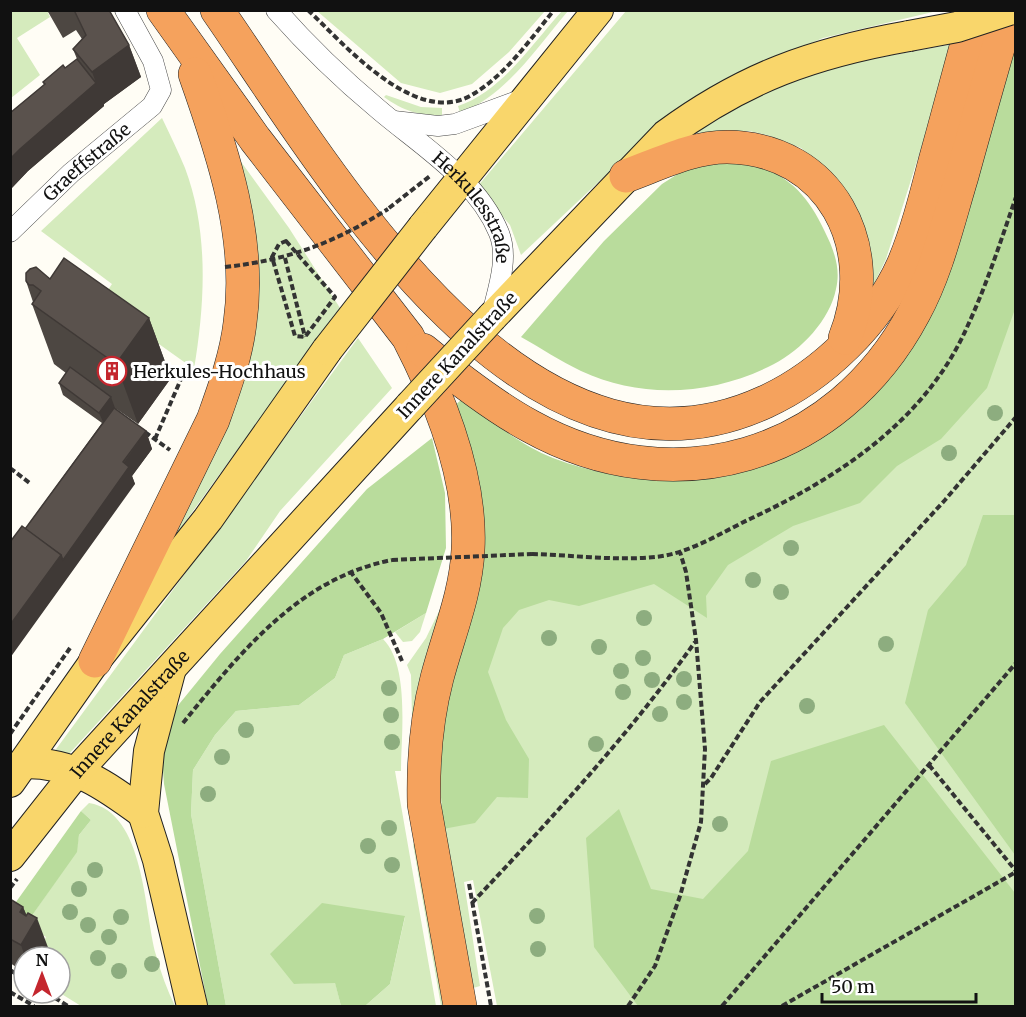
<svg xmlns="http://www.w3.org/2000/svg" width="1026" height="1017" font-family="Merriweather,serif">
<style>
.green{fill:#d5ebbd}
.forest{fill:#b9dc9c}
.lines{fill:none;stroke-linecap:round;stroke-linejoin:round}
.street-casing{stroke:#444;stroke-width:21}
.primary-casing{stroke:#222;stroke-width:32}
.highway-casing{stroke:#222;stroke-width:34}
.path{stroke:#333;stroke-width:4;stroke-dasharray:6 3;stroke-linecap:butt}
.street{stroke:#fff;stroke-width:20}
.primary{stroke:#f9d66b;stroke-width:30}
.highway{stroke:#f5a25d;stroke-width:33}
.primary-bridge-casing{stroke:#222;stroke-width:32;stroke-linecap:butt}
.path-bridge{stroke:#333;stroke-width:4;stroke-dasharray:6 3;stroke-linecap:butt}
.primary-bridge{stroke:#f9d66b;stroke-width:30}
.tree{fill:#8dad7f}
.wall{fill:#4d4742}
.shaded-wall{fill:#3f3936}
.building{fill:#5a524d;stroke:#3f3936;stroke-width:1.5}
.labels{text-anchor:middle;dominant-baseline:central;stroke-width:6;stroke-linejoin:round;paint-order:stroke}
.street-label{font-size:18px;fill:#111;stroke:#fff}
.poi-label{font-size:18px;fill:#111;stroke:#fff;text-anchor:start}
</style>
<rect width="100%" height="100%" fill="#fffdf5"/>
<g class="green">
<path d="M11,11H52L48,13L50,17L17,38L40,75L11,98Z"/>
<path d="M317,11H316H545L509,52L472,84L440,93L401,83Z"/>
<path d="M562,11H568C537,47 506,96 460,113L458,106C502,91 532,44 562,11Z"/>
<path d="M626,11H937L823,38L732,78L674,111L521,255L510,225L477,187Z"/>
<path d="M954,44L886,259L860,313L849,196L833,174L801,148L767,135L749,131L692,133L772,87L816,69Z"/>
<path d="M386,95L421,107L442,108V116C419,115 403,111 384,97Z"/>
<path d="M162,118C170,135 178,151 185,168C209,232 205,303 194,369L100,302L112,284L41,231Z"/>
<path d="M234,152L289,228L340,308L172,540L227,419L256,329L259,291Z"/>
<path d="M1015,226V1006H497L473,880L464,882L480,986L470,989L443,829L466,623L826,492Z"/>
<path d="M358,338L392,388L280,511L246,561L68,755L54,752Z"/>
<path d="M443,603L417,717H412L411,675L407,665L426,638Z"/>
<path d="M426,613L420,632L412,641L403,642L395,632Z"/>
<path d="M383,639C410,666 401,735 401,771H395L436,1006H365L390,984L405,917L294,984L335,982L341,1006H226L191,814L193,770L215,735L236,711L299,705L335,678L344,655Z"/>
<path d="M89,803C145,812 144,912 156,955C161,973 167,990 175,1006H81L60,993V957H47L51,950L42,945L46,937L26,924L76,852L79,835L91,820L81,811Z"/>
<path d="M418,843L447,1006H441L413,844Z"/>
</g>
<g class="forest">
<path d="M1015,31V309L987,388L941,439L897,466L860,503L793,526L728,565L706,596L707,618L654,584L579,606L549,600L519,610L503,628L488,672L506,720L529,759L528,798L497,797L475,823L443,829L438,749L481,529L477,471L451,409L461,400C490,419 520,445 553,458C688,509 829,470 910,349Z"/>
<path d="M714,162C771,162 801,180 825,232C834,250 841,269 836,289C830,320 801,350 774,364C714,395 643,400 581,371C560,361 541,348 521,337L604,241L662,184L684,170Z"/>
<path d="M432,438L445,493L446,548L426,613L383,639L344,655L335,678L299,705L236,711L215,735L193,770L191,814L226,1006H208L164,784L162,756L171,714L220,654L367,489Z"/>
<path d="M983,515H1015V855L905,703L928,610L966,565Z"/>
<path d="M884,725L1015,893V1006H638L594,947L586,838L619,809L651,889L703,899L748,851L771,761Z"/>
<path d="M81,811L91,820L79,835L77,852L26,924L11,909Z"/>
<path d="M322,903L405,916L390,984L365,1006H341L335,983L294,984L270,954Z"/>
</g>
<g class="lines">
<g class="street-casing">
<g id="street">
<path id="s1" d="M276,10C307,45 342,79 378,109C420,145 477,179 499,233C509,258 498,289 492,314"/>
<path d="M394,121L438,126L455,124L523,99"/>
<path id="s2" d="M10,232L71,173L152,106L161,90L153,61L125,10"/>
</g>
</g>
<g class="primary-casing">
<g id="primary">
<path d="M423,227L598,10"/>
<path d="M492,317L666,135C745,77 813,53 909,36"/>
<path d="M170,672L149,751L143,813L158,860L192,1006"/>
<path d="M25,763C75,763 105,785 143,813"/>
<path d="M10,782L95,661L208,519L327,350"/>
<path id="s3" d="M10,856L77,771L410,406"/>
</g>
</g>
<g class="highway-casing">
<g id="highway">
<path d="M163,10L255,139L408,337C440,399 472,479 468,550C466,594 448,636 437,678C426,720 423,761 424,804L460,1006"/>
<path d="M217,10C329,171 524,513 765,402C822,376 877,323 903,265C917,232 926,196 935,161C949,111 962,61 976,10"/>
<path d="M626,176C659,164 692,147 727,147C831,148 881,248 845,338"/>
<path d="M423,350C456,377 493,406 530,426C674,506 837,458 914,313C937,271 948,222 962,176C977,121 993,66 1009,10"/>
<path d="M95,661L213,420C224,389 236,357 240,323C252,239 223,153 195,74"/>
</g>
</g>
<g class="path">
<path d="M308,10C344,44 414,126 470,96C504,77 530,40 554,10"/>
<path d="M389,208L430,176"/>
<path d="M286,241L335,297L305,337L295,336L272,257L279,244Z"/>
<path d="M285,258L305,337"/>
<path d="M145,432L170,450"/>
<path d="M155,439L184,372"/>
<path d="M10,468L31,484"/>
<path d="M532,554C572,555 615,561 655,557C689,554 722,532 752,518C841,476 927,419 968,325C987,284 1001,240 1016,197"/>
<path d="M350,571L381,613L402,661"/>
<path d="M183,723C240,653 299,578 392,560"/>
<path d="M10,734L70,648"/>
<path d="M929,765L1016,871"/>
<path d="M705,784L711,778L760,702L945,500L1016,417"/>
<path d="M469,884L491,1006"/>
<path d="M10,888L17,879"/>
<path d="M472,903C551,819 629,735 695,642"/>
<path d="M10,970L24,979"/>
<path d="M10,992L34,1006"/>
<path d="M47,993L68,1006"/>
<path d="M628,1006L655,966L680,896L701,822L705,749L696,640L686,572L680,552"/>
<path d="M722,1006L1016,663"/>
<path d="M782,1006L1016,872"/>
</g>
<use href="#street" class="street"/>
<use href="#primary" class="primary"/>
<use href="#highway" class="highway"/>
<g class="primary-bridge-casing">
<g id="primary-bridge">
<path d="M909,36L957,27L1009,10"/>
<path d="M327,350L423,227"/>
<path d="M410,406L492,317"/>
</g>
</g>
<g class="path-bridge">
<path d="M225,267C289,260 334,243 388,209"/>
<path d="M392,560L532,554"/>
</g>
<use href="#primary-bridge" class="primary-bridge"/>
</g>
<g class="tree">
<circle cx="995" cy="413" r="8"/>
<circle cx="949" cy="453" r="8"/>
<circle cx="791" cy="548" r="8"/>
<circle cx="753" cy="580" r="8"/>
<circle cx="781" cy="592" r="8"/>
<circle cx="644" cy="618" r="8"/>
<circle cx="549" cy="638" r="8"/>
<circle cx="886" cy="644" r="8"/>
<circle cx="599" cy="647" r="8"/>
<circle cx="643" cy="658" r="8"/>
<circle cx="621" cy="671" r="8"/>
<circle cx="684" cy="679" r="8"/>
<circle cx="652" cy="680" r="8"/>
<circle cx="389" cy="688" r="8"/>
<circle cx="623" cy="692" r="8"/>
<circle cx="684" cy="702" r="8"/>
<circle cx="807" cy="706" r="8"/>
<circle cx="660" cy="714" r="8"/>
<circle cx="391" cy="715" r="8"/>
<circle cx="246" cy="730" r="8"/>
<circle cx="392" cy="742" r="8"/>
<circle cx="596" cy="744" r="8"/>
<circle cx="222" cy="757" r="8"/>
<circle cx="208" cy="794" r="8"/>
<circle cx="720" cy="824" r="8"/>
<circle cx="389" cy="828" r="8"/>
<circle cx="368" cy="846" r="8"/>
<circle cx="392" cy="865" r="8"/>
<circle cx="95" cy="870" r="8"/>
<circle cx="79" cy="889" r="8"/>
<circle cx="70" cy="912" r="8"/>
<circle cx="537" cy="916" r="8"/>
<circle cx="121" cy="917" r="8"/>
<circle cx="88" cy="925" r="8"/>
<circle cx="109" cy="937" r="8"/>
<circle cx="538" cy="949" r="8"/>
<circle cx="98" cy="958" r="8"/>
<circle cx="152" cy="964" r="8"/>
<circle cx="119" cy="971" r="8"/>
</g>
<g class="wall">
<path d="M47,10H109L129,45L141,77L104,104V106L28,171L10,190V113L44,85L43,82L65,68L77,59L73,49L82,39L76,30L63,38Z"/>
<path d="M50,279L149,318L171,378L138,424L115,408L146,431L152,449L132,476L135,484L25,529L102,423L63,395L59,383L66,373L54,364L32,304L33,302L26,281Z"/>
<path d="M10,899L23,907L27,916L49,950L44,957H24V972L10,963Z"/>
</g>
<g class="shaded-wall">
<path d="M129,45L141,77L104,104V106L28,171L10,190V159L20,149L96,83L92,72Z"/>
<path d="M149,318L171,378L138,424L116,364Z"/>
<path d="M111,397L115,408L104,424L99,413Z"/>
<path d="M146,431L152,449L132,476L135,484L10,658V625Z"/>
<path d="M23,907L31,928L37,918L49,950L44,957H25L21,945L20,912Z"/>
</g>
<g class="building">
<path d="M74,10H109L129,45L92,72L73,49L86,35Z"/>
<path d="M77,59L96,83L20,149L10,159V113L45,84L43,82L63,65L65,68Z"/>
<path d="M64,258L149,318L116,364L32,304L41,291L33,285H29L26,281V273L30,269L36,267L50,279Z"/>
<path d="M70,367L111,397L99,413L59,383Z"/>
<path d="M114,408L146,431L123,462L129,467L63,560L61,555L25,529Z"/>
<path d="M22,526L61,555L10,625V542Z"/>
<path d="M10,899L23,907L20,912L26,916L28,913L37,918L21,945L10,939Z"/>
</g>
<defs>
<g id="building-ring" transform="scale(1.5)"><circle r="9.5" fill="#fff" stroke="#c4262e" stroke-width="1.5"/><path d="M-4-6H4V6H1V3H-1V6H-4ZM-2.5-4.3h1.7v1.8h-1.7ZM.8-4.3h1.7v1.8H.8ZM-2.5-1h1.7V.8h-1.7ZM.8-1h1.7V.8H.8Z" fill="#c4262e"/></g>
</defs>
<g fill-rule="evenodd">
<use href="#building-ring" x="112" y="371"/>
</g>
<g class="labels">
<g class="street-label">
<text stroke="none"><textPath href="#s2" startOffset="104">Graeffstraße</textPath></text>
<text stroke="none"><textPath href="#s1" startOffset="282">Herkulesstraße</textPath></text>
<text transform="translate(457 355) rotate(-47)">Innere Kanalstraße</text>
<text stroke="none"><textPath href="#s3" startOffset="186">Innere Kanalstraße</textPath></text>
</g>
<g class="poi-label">
<text x="133" y="371">Herkules-Hochhaus</text>
</g>
</g>
<rect width="1026" height="1017" fill="none" stroke="#111111" stroke-width="24"/>
<g transform="translate(42 975)"><circle r="28" fill="#ffffff" stroke="#a0a0a0" stroke-width="1.5"/>
<path d="M0-4.5L10 22L0 15L-10 22Z" fill="#c4262e"/>
<text y="-9" font-size="16" font-weight="bold" text-anchor="middle" fill="#111111">N</text>
</g>
<path d="M822 993v9h154v-9" fill="none" stroke="#111111" stroke-width="3"/>
<text x="831" y="993" font-size="18" fill="#111111" stroke="#ffffff" stroke-width="4.5" paint-order="stroke">50 m</text>
</svg>
